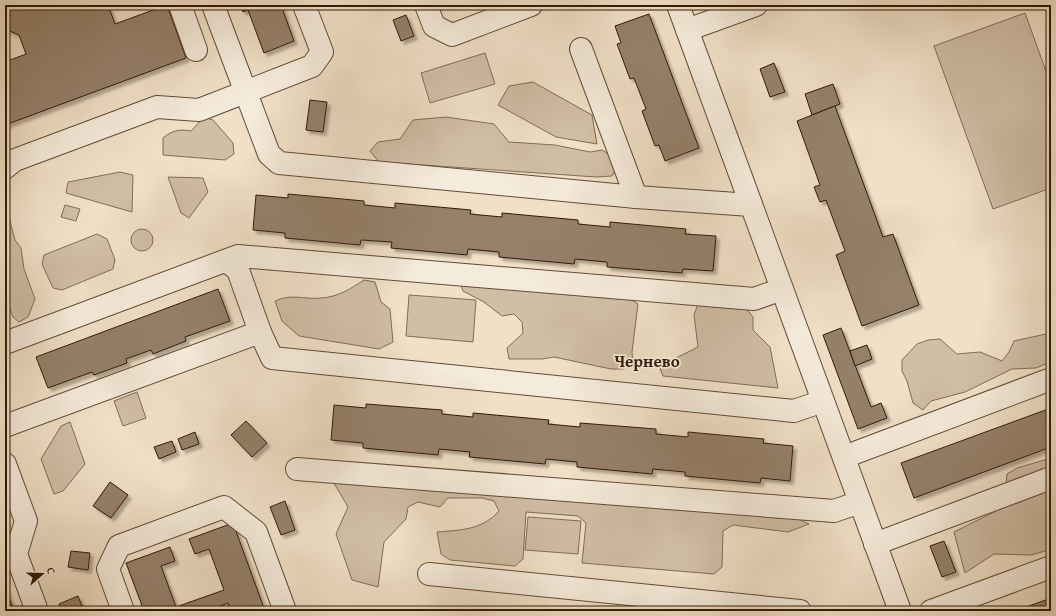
<svg xmlns="http://www.w3.org/2000/svg" width="1056" height="616" font-family="'Gentium Book Plus',serif">
<style>
.green{fill:#d0bea6;stroke:#816c56}
.building{fill:#95806a;stroke:#321906;filter:url(#shadow)}
.lines{fill:none;stroke-linecap:round;stroke-linejoin:round}
.minor-casing{stroke:#624b36;stroke-width:24}
.minor{stroke:#f5ebdb;stroke-width:22}
.labels{text-anchor:middle;dominant-baseline:central;stroke-width:3.5;stroke-linejoin:round;paint-order:stroke}
.district-label{font-size:17px;font-weight:bold;fill:#321906;stroke:#f5ebdb}
</style>
<defs>
<filter id="shadow"><feDropShadow dx="3.5" dy="3.5" stdDeviation="1" flood-color="#0004"/></filter>
</defs>
<rect width="100%" height="100%" fill="#f0e0c7"/>
<filter id="stains"><feTurbulence type="fractalNoise" baseFrequency=".005" numOctaves="4"/><feColorMatrix values="0 0 0 0 .2 0 0 0 0 .09 0 0 0 0 .02 0 0 0 .5 -.17"/></filter>
<radialGradient id="worn" r=".72"><stop offset=".6" stop-color="#630" stop-opacity="0"/><stop offset="1" stop-color="#630" stop-opacity=".3"/></radialGradient>
<g class="green">
<path d="M1025,13L1051,85V188L993,209L934,46Z"/>
<path d="M485,53L495,84L430,103L421,73Z"/>
<path d="M533,82L592,115L597,144L556,137L498,105L509,86Z"/>
<path d="M204,117L213,120L233,143L234,154L225,160L163,155V138C173,130 179,129 191,131Z"/>
<path d="M446,117L494,124L509,142L555,145L590,152L602,150L612,156L618,166L612,176L596,177L379,162L370,151L378,142L400,139L413,120Z"/>
<path d="M120,172L133,175L132,212L66,193L68,182Z"/>
<path d="M168,177L203,178L208,192L189,218L181,213Z"/>
<path d="M65,205L80,209L76,221L61,217Z"/>
<path d="M7,210L15,240L21,248L24,269L35,299L28,317L19,322L13,317L5,297V212Z"/>
<circle cx="142" cy="240" r="11"/>
<path d="M97,234L107,239L115,260L113,269L62,290L53,288L42,264L44,255Z"/>
<path d="M364,280L375,282L381,302L390,309L393,342L379,349L299,336L282,321L275,301C292,293 304,300 321,298C338,297 350,289 364,280Z"/>
<path d="M460,282L620,293L638,304L632,352L633,364L623,369H611L554,357L542,359H509L507,348L523,333L522,322L514,314L502,316L484,302L463,291Z"/>
<path d="M409,295L476,300L473,342L406,336Z"/>
<path d="M698,304L746,308L753,317V330L770,347L778,388L663,376L660,369L668,362L698,347L694,315Z"/>
<path d="M1051,324V362L1036,368L1012,369L965,392L931,401L923,410L913,403L907,381L902,371V360L917,344L928,340L940,339L957,354L980,352L1002,361L1009,352L1014,341L1046,334Z"/>
<path d="M137,392L146,418L123,426L114,401Z"/>
<path d="M70,422L85,464L63,491L54,494L41,459L61,426Z"/>
<path d="M1051,458V549L1032,555L994,554L965,573L954,532L1004,507L1007,474L1017,468Z"/>
<path d="M331,478L786,513L809,524L788,532L733,525L723,531L722,567L714,574L582,563L586,523L578,516L526,512L523,559L515,566L450,560L441,554L437,532C461,530 482,530 499,511L494,501L482,498H448L440,507L418,502L408,507L406,519L384,542L378,587L352,580L336,534L348,507Z"/>
<path d="M528,517L581,521L578,554L525,550Z"/>
</g>
<g class="building">
<path d="M5,5H108L115,24L167,5L186,58L5,125V62L26,54L19,35L5,29Z"/>
<path d="M240,5H281L294,41L264,53L248,10L243,12Z"/>
<path d="M649,14L699,148L665,161L659,145L655,146L642,111L646,109L634,78L630,79L617,44L621,43L615,26Z"/>
<path d="M406,15L414,36L401,41L393,20Z"/>
<path d="M774,63L785,92L770,97L760,69Z"/>
<path d="M833,84L840,104L812,115L805,94Z"/>
<path d="M310,100L327,102L323,132L306,130Z"/>
<path d="M835,106L883,237L893,234L919,305L862,326L836,255L845,251L826,200L820,202L814,187L820,185L797,121Z"/>
<path d="M288,194L364,201V205L395,208V203L471,210L470,214L502,217V213L578,220V224L610,227V222L686,229L685,234L716,236L713,271L683,269L682,273L607,267V262L575,259L574,264L499,257V252L468,249L467,255L391,248L392,242L361,240L360,245L285,238V233L253,230L256,195L288,198Z"/>
<path d="M218,289L230,321L185,337L186,341L153,354L151,350L126,359L127,363L94,375L92,372L48,388L36,357Z"/>
<path d="M841,328L871,407L881,403L887,418L858,429L823,335Z"/>
<path d="M867,345L872,359L855,366L850,351Z"/>
<path d="M366,404L442,410V414L473,417V413L549,420L548,424L580,427V423L656,429V434L688,437V432L764,439L763,443L793,446L790,481L761,478L760,483L685,476V472L653,469L652,474L577,467V462L546,459L545,464L469,457L470,452L439,449L438,455L363,448V443L331,440L334,405L366,408Z"/>
<path d="M1051,408V447L914,498L901,463Z"/>
<path d="M246,421L267,443L252,457L231,435Z"/>
<path d="M195,432L199,444L182,450L178,439Z"/>
<path d="M172,441L176,452L159,459L154,447Z"/>
<path d="M110,482L128,495L111,518L93,506Z"/>
<path d="M285,501L295,530L281,535L270,507Z"/>
<path d="M233,523L265,611H231L228,603L207,611H144L126,563L170,547L175,561L161,566L176,607L224,590L209,549L195,554L189,539Z"/>
<path d="M944,541L956,572L942,577L930,546Z"/>
<path d="M71,551L90,553L88,570L68,567Z"/>
<path d="M5,586L14,611H5Z"/>
<path d="M78,596L84,611H62L59,604Z"/>
<path d="M1051,598V611H1015Z"/>
</g>
<g class="lines">
<g class="minor-casing">
<g id="minor">
<path d="M180,5L196,50"/>
<path d="M213,5L269,154L279,163L636,197L751,205"/>
<path d="M426,5L434,26L452,35L531,5"/>
<path d="M678,5L900,611"/>
<path d="M687,30L756,5"/>
<path d="M581,49L636,197"/>
<path d="M5,168L15,160L157,107L199,110L312,66L322,52L304,5"/>
<path d="M226,261L238,270L260,332L272,358L794,411L823,401"/>
<path d="M5,343L238,256L754,299L782,289"/>
<path d="M5,426L260,332"/>
<path d="M844,457L1051,379"/>
<path d="M5,464L26,521L16,554L37,611"/>
<path d="M297,469L834,511L860,502"/>
<path d="M875,544L1051,478"/>
<path d="M429,574L800,611"/>
<path d="M123,611L108,569L119,546L224,507L256,532L285,611"/>
<path d="M931,611L1051,567"/>
</g>
</g>
<use href="#minor" class="minor"/>
</g>
<g class="labels">
<g class="district-label">
<text x="647" y="360">Чернево</text>
</g>
</g>
<rect width="1056" height="616" fill="none" stroke="#f0e0c7" stroke-width="20"/>
<rect x="6" y="6" width="1044" height="604" fill="none" stroke="#321906" stroke-width="2"/>
<rect x="10" y="10" width="1036" height="596" fill="none" stroke="#321906"/>
<g transform="translate(42 574) rotate(70)" stroke="#f5ebdb" stroke-width="3" paint-order="stroke">
<path d="M0-3L7 15L0 10L-7 15Z" fill="#321906"/>
<text y="-6" font-size="11" font-weight="bold" text-anchor="middle" fill="#321906">С</text>
</g>
<rect width="100%" height="100%" filter="url(#stains)"/>
<rect width="100%" height="100%" fill="url(#worn)"/>
</svg>
